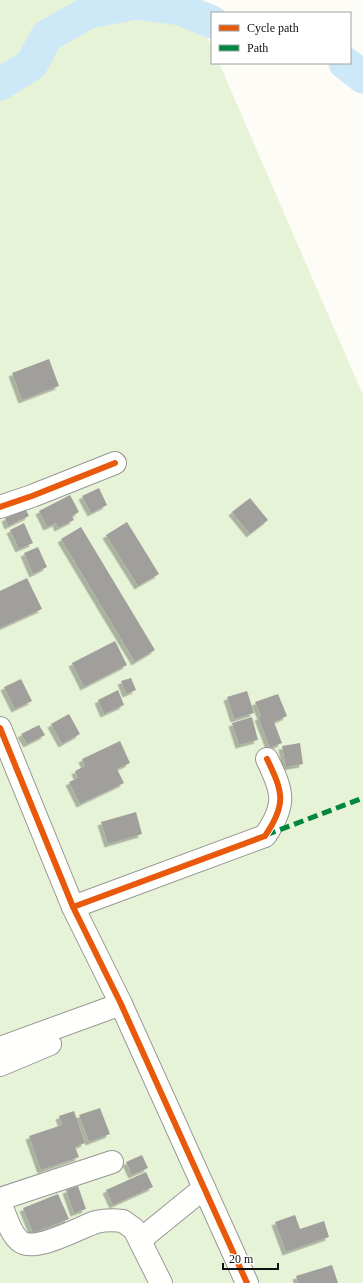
<svg xmlns="http://www.w3.org/2000/svg" width="363" height="1283" font-family="Georgia,serif">
<style>
.green{fill:#e7f3d7}
.lines{fill:none;stroke-linecap:round;stroke-linejoin:round}
.river{stroke:#cde8f7;stroke-width:33}
.building{fill:#a19f9c;filter:url(#shadow)}
.minor-casing{stroke:#979795;stroke-width:24}
.minor{stroke:#fffffe;stroke-width:22}
.quiet{stroke:#00873e;stroke-width:5;stroke-dasharray:10 5;stroke-linecap:butt}
.cycleway-casing{stroke:#fff;stroke-width:8}
.cycleway{stroke:#e8590c;stroke-width:6}
</style>
<defs>
<filter id="shadow"><feDropShadow dx="-3.5" dy="3.5" stdDeviation="0" flood-color="#0004"/></filter>
</defs>
<rect width="100%" height="100%" fill="#fdfcf7"/>
<path class="green" d="M0,0H191L212,48V63H219L363,395V1283H0Z"/>
<g class="lines">
<g class="river">
<path d="M345,63L363,77"/>
<path d="M0,84L31,65L47,36L89,12L135,3L180,9L212,22"/>
</g>
</g>
<g class="building">
<path d="M49,359L59,386L22,400L12,373Z"/>
<path d="M99,488L107,505L91,513L82,496Z"/>
<path d="M70,495L79,512L72,516L74,520L58,528L56,523L47,527L39,511Z"/>
<path d="M250,498L268,520L250,534L232,512Z"/>
<path d="M23,504L29,516L8,526L5,518L17,513Z"/>
<path d="M127,522L159,574L138,586L106,535Z"/>
<path d="M24,523L33,543L19,549L10,530Z"/>
<path d="M81,527L155,650L135,662L61,539Z"/>
<path d="M38,547L47,567L33,574L24,553Z"/>
<path d="M27,578L42,609L0,628V591Z"/>
<path d="M115,641L127,665L84,687L72,663Z"/>
<path d="M131,678L136,690L126,694L121,681Z"/>
<path d="M21,679L32,701L15,709L4,687Z"/>
<path d="M118,690L124,705L104,714L98,700Z"/>
<path d="M247,691L254,713L234,719L227,697Z"/>
<path d="M278,694L287,716L274,722L282,743L270,748L258,717L261,716L255,702Z"/>
<path d="M69,714L80,734L62,744L51,724Z"/>
<path d="M252,717L258,740L239,745L232,723Z"/>
<path d="M39,725L45,735L27,744L21,734Z"/>
<path d="M120,741L130,763L117,769L124,783L80,804L69,782L78,778L75,771L85,766L82,759Z"/>
<path d="M300,743L303,764L286,767L282,746Z"/>
<path d="M136,812L142,834L108,844L101,822Z"/>
<path d="M100,1108L110,1134L89,1142L79,1115Z"/>
<path d="M74,1111L85,1143L75,1147L79,1157L41,1170L29,1136L62,1125L59,1116Z"/>
<path d="M142,1155L148,1168L132,1175L126,1162Z"/>
<path d="M146,1172L153,1187L113,1205L106,1190Z"/>
<path d="M78,1186L86,1209L74,1213L66,1190Z"/>
<path d="M58,1194L69,1219L33,1233L23,1208Z"/>
<path d="M295,1215L300,1229L324,1221L329,1237L286,1252L275,1222Z"/>
<path d="M332,1265L338,1283H298L296,1276Z"/>
</g>
<g class="lines">
<g class="minor-casing">
<g id="minor">
<path d="M0,507L32,496L115,463"/>
<path d="M0,728L73,907L121,1004L247,1283"/>
<path d="M73,907L265,836C287,804 283,792 267,759"/>
<path d="M0,1048L121,1004"/>
<path d="M0,1065L50,1044"/>
<path d="M0,1199L112,1162"/>
<path d="M0,1202C5,1213 10,1235 21,1242C37,1252 78,1228 96,1222C105,1220 114,1220 123,1221L134,1229L161,1283"/>
<path d="M140,1240L204,1188"/>
</g>
</g>
<use href="#minor" class="minor"/>
<path class="quiet" d="M266,835L363,798"/>
<g class="cycleway-casing">
<g id="cycleway">
<path d="M0,507L32,496L115,463"/>
<path d="M0,728L73,907L121,1004L247,1283"/>
<path d="M73,907L265,836C287,804 283,792 267,759"/>
</g>
</g>
<use href="#cycleway" class="cycleway"/>
</g>
<rect x="211" y="12" width="140" height="52" fill="#ffffff" stroke="#a0a0a0"/>
<rect x="219" y="25" width="20" height="6" fill="#e8590c" stroke="#a0a0a0"/>
<text x="247" y="32" font-size="12" fill="#111111">Cycle path</text>
<rect x="219" y="45" width="20" height="6" fill="#00873e" stroke="#a0a0a0"/>
<text x="247" y="52" font-size="12" fill="#111111">Path</text>
<path d="M223 1263v6h55v-6" fill="none" stroke="#111111" stroke-width="2"/>
<text x="229" y="1263" font-size="12" fill="#111111" stroke="#ffffff" stroke-width="3" paint-order="stroke">20 m</text>
</svg>
